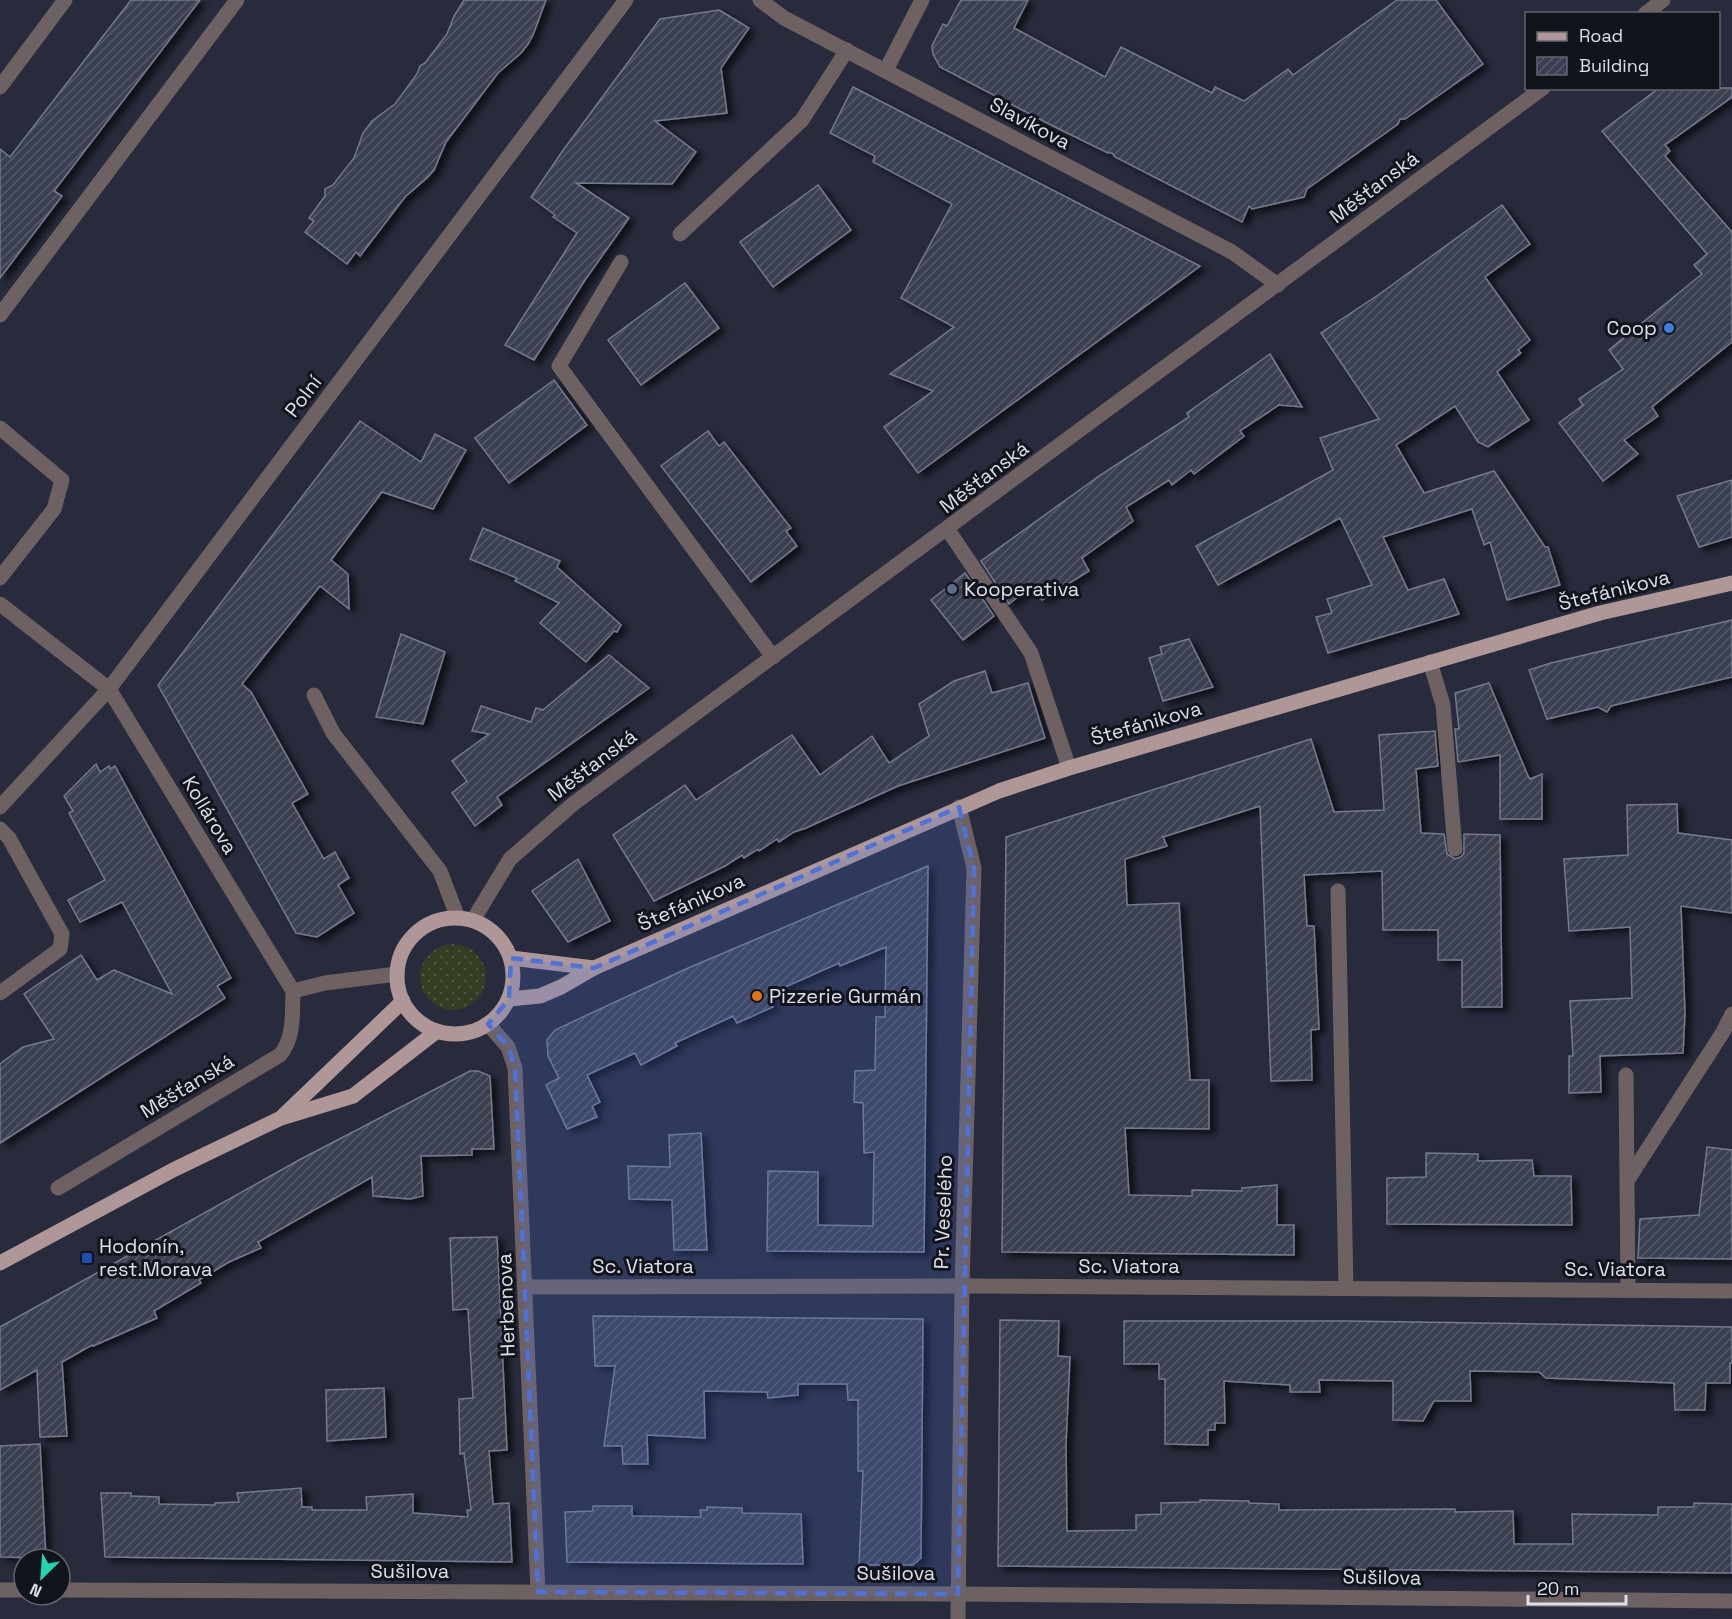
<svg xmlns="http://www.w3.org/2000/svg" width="1732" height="1619" font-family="'Space Grotesk',sans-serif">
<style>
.grass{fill:url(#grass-dots)}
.building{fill:url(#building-hatch);stroke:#747a8e;stroke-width:1.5;filter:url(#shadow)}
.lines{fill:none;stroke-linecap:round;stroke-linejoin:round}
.minor{stroke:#6d6261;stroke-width:15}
.major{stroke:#ae9796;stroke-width:15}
.marked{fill:#4d72dd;fill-opacity:0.2;stroke:#4d72dd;stroke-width:4.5;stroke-dasharray:12 8;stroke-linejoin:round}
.shop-dot{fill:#3f7fe0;stroke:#12141b;stroke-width:2}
.service-dot{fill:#5c6f8a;stroke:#12141b;stroke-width:2}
.food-dot{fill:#e8710a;stroke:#12141b;stroke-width:2}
.transit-dot{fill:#1a4fb4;stroke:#12141b;stroke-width:2}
.labels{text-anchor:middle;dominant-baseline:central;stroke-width:6;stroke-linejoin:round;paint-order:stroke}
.street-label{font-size:20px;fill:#dde0eb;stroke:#12141b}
.poi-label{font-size:20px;fill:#dde0eb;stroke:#12141b;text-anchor:start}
</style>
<defs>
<pattern id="grass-dots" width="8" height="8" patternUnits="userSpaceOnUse" patternTransform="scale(1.5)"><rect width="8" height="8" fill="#343c21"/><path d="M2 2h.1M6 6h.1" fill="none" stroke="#515841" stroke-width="1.8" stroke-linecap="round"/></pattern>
<pattern id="building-hatch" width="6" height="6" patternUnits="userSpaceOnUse" patternTransform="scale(1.5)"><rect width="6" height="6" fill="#3b3f51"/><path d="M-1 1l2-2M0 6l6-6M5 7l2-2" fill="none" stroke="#575a6a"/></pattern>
<filter id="shadow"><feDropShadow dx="6" dy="4" stdDeviation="3" flood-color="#0009"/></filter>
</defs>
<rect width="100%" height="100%" fill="#272b3b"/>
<circle class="grass" cx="453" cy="977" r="33"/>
<g class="building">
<path d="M131,0H200L54,191L62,196L0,278V149L10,157Z"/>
<path d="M464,0H546L533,35L528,44L521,53L498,73L446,142L434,170L427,178L405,197L360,256L356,252L347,264L305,232L314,221L309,218L325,196V189L333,185L354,158L363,133L372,121L395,104L417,74L420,66L425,63L447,34L454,16Z"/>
<path d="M961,0H1028L1014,28L1105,77L1121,47L1212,93L1215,87L1244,101L1288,69L1293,75L1397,0H1436L1483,64L1405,119H1400L1398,124L1307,189L1304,197L1252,209L1249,206L1242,222L1115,157L1112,153H1108L1053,126L940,67L933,54L932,46L943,24L947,26Z"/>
<path d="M719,10L749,28L721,68L727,113L655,121L696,152L672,184L576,183L629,218L585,280L534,360L505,345L577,233L553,217L555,215L531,197L564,149L660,19Z"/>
<path d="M853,87L1200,266L918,473L884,427L933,391L890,374L954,327L901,298L952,204L873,162L875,156L830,133Z"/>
<path d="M1659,88H1732V97L1665,145L1670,151L1665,156L1732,232V342L1652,407L1658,416L1624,440L1638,454L1603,481L1559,423L1583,405L1579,399L1623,369L1609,350L1702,274L1694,265L1707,254L1602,131Z"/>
<path d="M818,185L851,230L773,287L740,242Z"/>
<path d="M1502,205L1530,244L1485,277L1530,340L1518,350L1521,353L1497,372L1529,420L1488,447L1478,442L1455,406L1396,445L1424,493L1494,471L1545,547H1548L1560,585L1507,600L1490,542L1484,545L1472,509L1383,537L1408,590L1444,579L1459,614L1328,653L1316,617L1332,613L1327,599L1372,585L1340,518L1218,585L1196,546L1333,470L1320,438L1379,419L1321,333L1381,293Z"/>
<path d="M685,283L719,328L641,385L608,340Z"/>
<path d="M1270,354L1302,407L1279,405L1240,431L1244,436L1194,474L1191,470L1172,485L1169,480L1126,507L1133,521L1082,558L1089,571L1042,600L1032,586L1009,604L981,561L1099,476L1189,417L1187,413Z"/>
<path d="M554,380L587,425L509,483L475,438Z"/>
<path d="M360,421L421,462L435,434L466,450L433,509L382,492L331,560L348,574L349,609L320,586L242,684L251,692L308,794L292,803L324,859L335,852L349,878L338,885L354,913L317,937L296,933L158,685Z"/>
<path d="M708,431L719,446L724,442L791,528L786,531L797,546L751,582L661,466Z"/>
<path d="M1732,480V537L1699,547L1677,496Z"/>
<path d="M483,528L560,561L557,567L621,625L617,632L614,631L586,662L540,623L559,603L515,581L517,578L470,559Z"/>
<path d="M965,573L994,616L963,640L931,600Z"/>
<path d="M1732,620V677L1611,706L1607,712L1598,707L1547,719L1529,670L1551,663Z"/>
<path d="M401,634L445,652L423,724L376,717Z"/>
<path d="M1189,639L1213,687L1163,701L1149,658L1162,654L1160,647Z"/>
<path d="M609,655L649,688L497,797L502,805L475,826L452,793L467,781L452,761L489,734L472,731L481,706L531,722L536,708L543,710Z"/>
<path d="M985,671L992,693L1028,683L1045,738L898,786L806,828L794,832L779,842L777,839L759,851L758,849L744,858L742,855L725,866L654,901L613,835L685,785L696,800L792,735L820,775L872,736L889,763L929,736L919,704L954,681Z"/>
<path d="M1489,683L1528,776L1530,779L1542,774V819H1500V755L1458,762L1455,729H1459L1455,693Z"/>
<path d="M1435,731L1438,766L1416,769L1421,833L1444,834L1447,854L1455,859L1461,857L1464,853V834L1500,835L1502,1007H1462V960H1438V930H1383L1382,871L1304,875L1307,926H1314L1319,1029L1311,1030L1312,1080L1271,1081L1260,806L1163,837L1167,846L1125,859L1127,905L1179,903L1190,1080H1209V1129L1125,1128L1129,1195L1192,1196V1190L1242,1191V1188L1277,1185V1225H1294V1255L1002,1252L1006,837L1311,739L1334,812L1384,810L1379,735Z"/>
<path d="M96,764L100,772L109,766L110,769L115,766L231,978L217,986L225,998L0,1143V1064L23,1047L54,1039L24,994L81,955L97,980L114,970L172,994L122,902L80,922L68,900L105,880L69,813L73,811L64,796Z"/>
<path d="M1677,804L1678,833L1732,840V913L1681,906L1685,1013L1683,1053L1600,1056L1601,1092L1569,1093V1056H1573L1570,1001L1632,998L1630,927L1569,931L1564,859L1628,855L1627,805Z"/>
<path d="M578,859L610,921L568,942L532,891Z"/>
<path d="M928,866L924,1252L767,1251L768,1171L818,1172V1225L873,1226L874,1152L864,1153L863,1103L854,1102L855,1071L875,1070L876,1017H885L886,947L840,966L839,963L767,995L773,1007L737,1023L733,1016L675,1043L677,1046L641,1065L635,1053L587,1075L600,1102L592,1106L597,1117L567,1129L546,1085L559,1078L548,1056L547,1040L555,1030L686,969Z"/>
<path d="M470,1071H478L490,1076L494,1149H472V1155L421,1156L423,1196L410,1199L373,1196L372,1177L258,1242L261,1248L229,1262L199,1280L201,1283L154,1311L157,1318L93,1346L92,1345L62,1362L67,1436L40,1437L37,1370L0,1390V1327L301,1159Z"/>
<path d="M701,1133L707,1250H674L672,1200L629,1199L628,1166L670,1167L669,1135Z"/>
<path d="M1707,1147L1732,1150V1259L1638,1258L1640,1219L1699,1215Z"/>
<path d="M1426,1153L1478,1154V1161L1532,1160L1534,1176H1571L1572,1225L1387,1224V1178L1426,1177Z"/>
<path d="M497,1237L507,1450L489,1451L493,1504L509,1503L512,1562L105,1557L101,1493H131V1496L159,1497V1504L215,1505V1503L239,1502L237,1493L301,1488L302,1507H312V1510H367L366,1497L413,1494V1513L468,1517L467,1510H471L464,1453L460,1454L459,1399L473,1398L468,1309L453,1310L450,1238Z"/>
<path d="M593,1316L923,1319L921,1558L913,1565H859L863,1471H858V1400H848L847,1384H798V1395L768,1398L767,1392L704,1391L705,1438L647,1435L648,1464H623L622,1446H604L615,1366H595Z"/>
<path d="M1000,1320L1059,1321L1058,1356L1070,1357L1066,1444L1067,1531L1136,1530V1515L1161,1514V1503L1200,1502V1500L1249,1501V1503L1279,1504V1510L1455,1509V1512L1513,1511L1514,1544H1573L1572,1514L1658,1515V1507H1694V1503L1732,1504V1573L998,1566Z"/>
<path d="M1124,1321H1346L1732,1327V1363H1730V1383H1706L1705,1410H1675L1674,1383L1546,1378L1539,1372L1470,1371L1471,1401H1434L1423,1421L1393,1420V1381L1319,1380L1320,1392H1290V1385L1224,1381L1225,1423H1215V1430H1208V1445L1165,1444V1379H1159V1364H1124Z"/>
<path d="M384,1388L386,1437L327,1441L326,1390Z"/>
<path d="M40,1444L46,1558L0,1557V1446Z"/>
<path d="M593,1506H632V1516L701,1517L700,1510H707V1507L742,1508V1513L801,1514L803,1564L567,1562L565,1512L593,1511Z"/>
</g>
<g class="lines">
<g class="minor">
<path d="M760,0L784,18L1232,252L1278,285"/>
<path d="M1645,14L1663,0"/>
<path d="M886,70L922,0"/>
<path d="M0,87L65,0"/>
<path d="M680,234L802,120L847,50"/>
<path d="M621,262L559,366L773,657"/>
<path d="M0,315L237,0"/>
<path d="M0,428L62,480L54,509L0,578"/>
<path d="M948,530L1031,653L1069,768"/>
<path d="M0,604L109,689L293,991"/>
<path d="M1430,662L1443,705L1455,849"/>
<path d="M314,695L333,733L440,871L458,918"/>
<path d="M0,807L109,689L626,0"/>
<path d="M0,829L9,838L62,934L60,949L0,993"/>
<path d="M1338,891L1346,1288"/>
<path d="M473,920L510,859L573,804L1543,88"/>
<path d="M293,991L325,983L397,974"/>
<path d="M488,1024L508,1047L515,1068L538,1592"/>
<path d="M1626,1075L1628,1290"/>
<path d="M1627,1181L1723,1032L1732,1014"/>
<path d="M58,1188L280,1055C295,1037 292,1013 293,991"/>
<path d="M526,1287L962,1286L1732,1291"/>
<path d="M0,1590H24"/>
<path d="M60,1590L958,1594L1732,1601"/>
<path d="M958,1619L962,1286L974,868L959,807"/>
</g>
<g class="major">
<circle cx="455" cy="976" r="58"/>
<path d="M511,958L594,968"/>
<path d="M509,999L540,996L561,987L594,968L999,791L1069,768L1600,613L1732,583"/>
<path d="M283,1116L403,1001"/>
<path d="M0,1263L173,1170L281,1118L353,1096L437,1031"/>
</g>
</g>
<path class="marked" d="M959,807L974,868L958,1594L538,1592L515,1068L508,1047L488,1024L509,999L511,958L594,968Z"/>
<circle class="shop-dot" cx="1669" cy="328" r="6"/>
<circle class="service-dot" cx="952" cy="589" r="6"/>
<circle class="food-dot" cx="757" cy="996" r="6"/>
<rect class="transit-dot" x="81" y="1252" width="12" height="12" rx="3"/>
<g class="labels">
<g class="street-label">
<text transform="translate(1030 123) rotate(28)">Slavíkova</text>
<text transform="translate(1374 187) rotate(-37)">Měšťanská</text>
<text transform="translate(303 396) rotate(-53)">Polní</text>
<text transform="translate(984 477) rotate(-37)">Měšťanská</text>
<text transform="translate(1614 590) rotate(-14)">Štefánikova</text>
<text transform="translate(1146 723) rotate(-16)">Štefánikova</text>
<text transform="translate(592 765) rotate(-37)">Měšťanská</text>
<text transform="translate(210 815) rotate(59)">Kollárova</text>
<text transform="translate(691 902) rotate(-24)">Štefánikova</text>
<text transform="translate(187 1086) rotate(-31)">Měšťanská</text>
<text transform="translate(943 1212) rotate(-88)">Pr. Veselého</text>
<text x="643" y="1266">Sc. Viatora</text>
<text x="1129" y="1266">Sc. Viatora</text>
<text x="1615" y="1269">Sc. Viatora</text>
<text transform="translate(506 1305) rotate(-92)">Herbenova</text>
<text x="410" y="1571">Sušilova</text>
<text x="896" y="1573">Sušilova</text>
<text transform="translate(1382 1577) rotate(1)">Sušilova</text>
</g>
<g class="poi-label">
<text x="1657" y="328" text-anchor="end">Coop</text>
<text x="964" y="589">Kooperativa</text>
<text x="769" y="996">Pizzerie Gurmán</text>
<text x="99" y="1246">Hodonín,<tspan x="99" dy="23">rest.Morava</tspan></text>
</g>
</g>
<rect x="1525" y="12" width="195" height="78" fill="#12141b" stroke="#63666e" stroke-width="1.5"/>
<rect x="1537" y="32" width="30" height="9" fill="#ae9796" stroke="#63666e" stroke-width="1.5"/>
<text x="1579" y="42" font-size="18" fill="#dde0eb">Road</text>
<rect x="1537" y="57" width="30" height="18" fill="url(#building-hatch)" stroke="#63666e" stroke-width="1.5"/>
<text x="1579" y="72" font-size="18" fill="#dde0eb">Building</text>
<g transform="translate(42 1577) rotate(205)"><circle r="28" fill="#12141b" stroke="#63666e" stroke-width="1.5"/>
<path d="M0-4.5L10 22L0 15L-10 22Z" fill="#21d5af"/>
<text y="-9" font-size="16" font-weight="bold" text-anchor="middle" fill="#dde0eb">N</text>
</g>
<path d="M1528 1595v9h98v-9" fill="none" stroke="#dde0eb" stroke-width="3"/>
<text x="1537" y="1595" font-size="18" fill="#dde0eb" stroke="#12141b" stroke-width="4.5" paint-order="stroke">20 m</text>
</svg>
